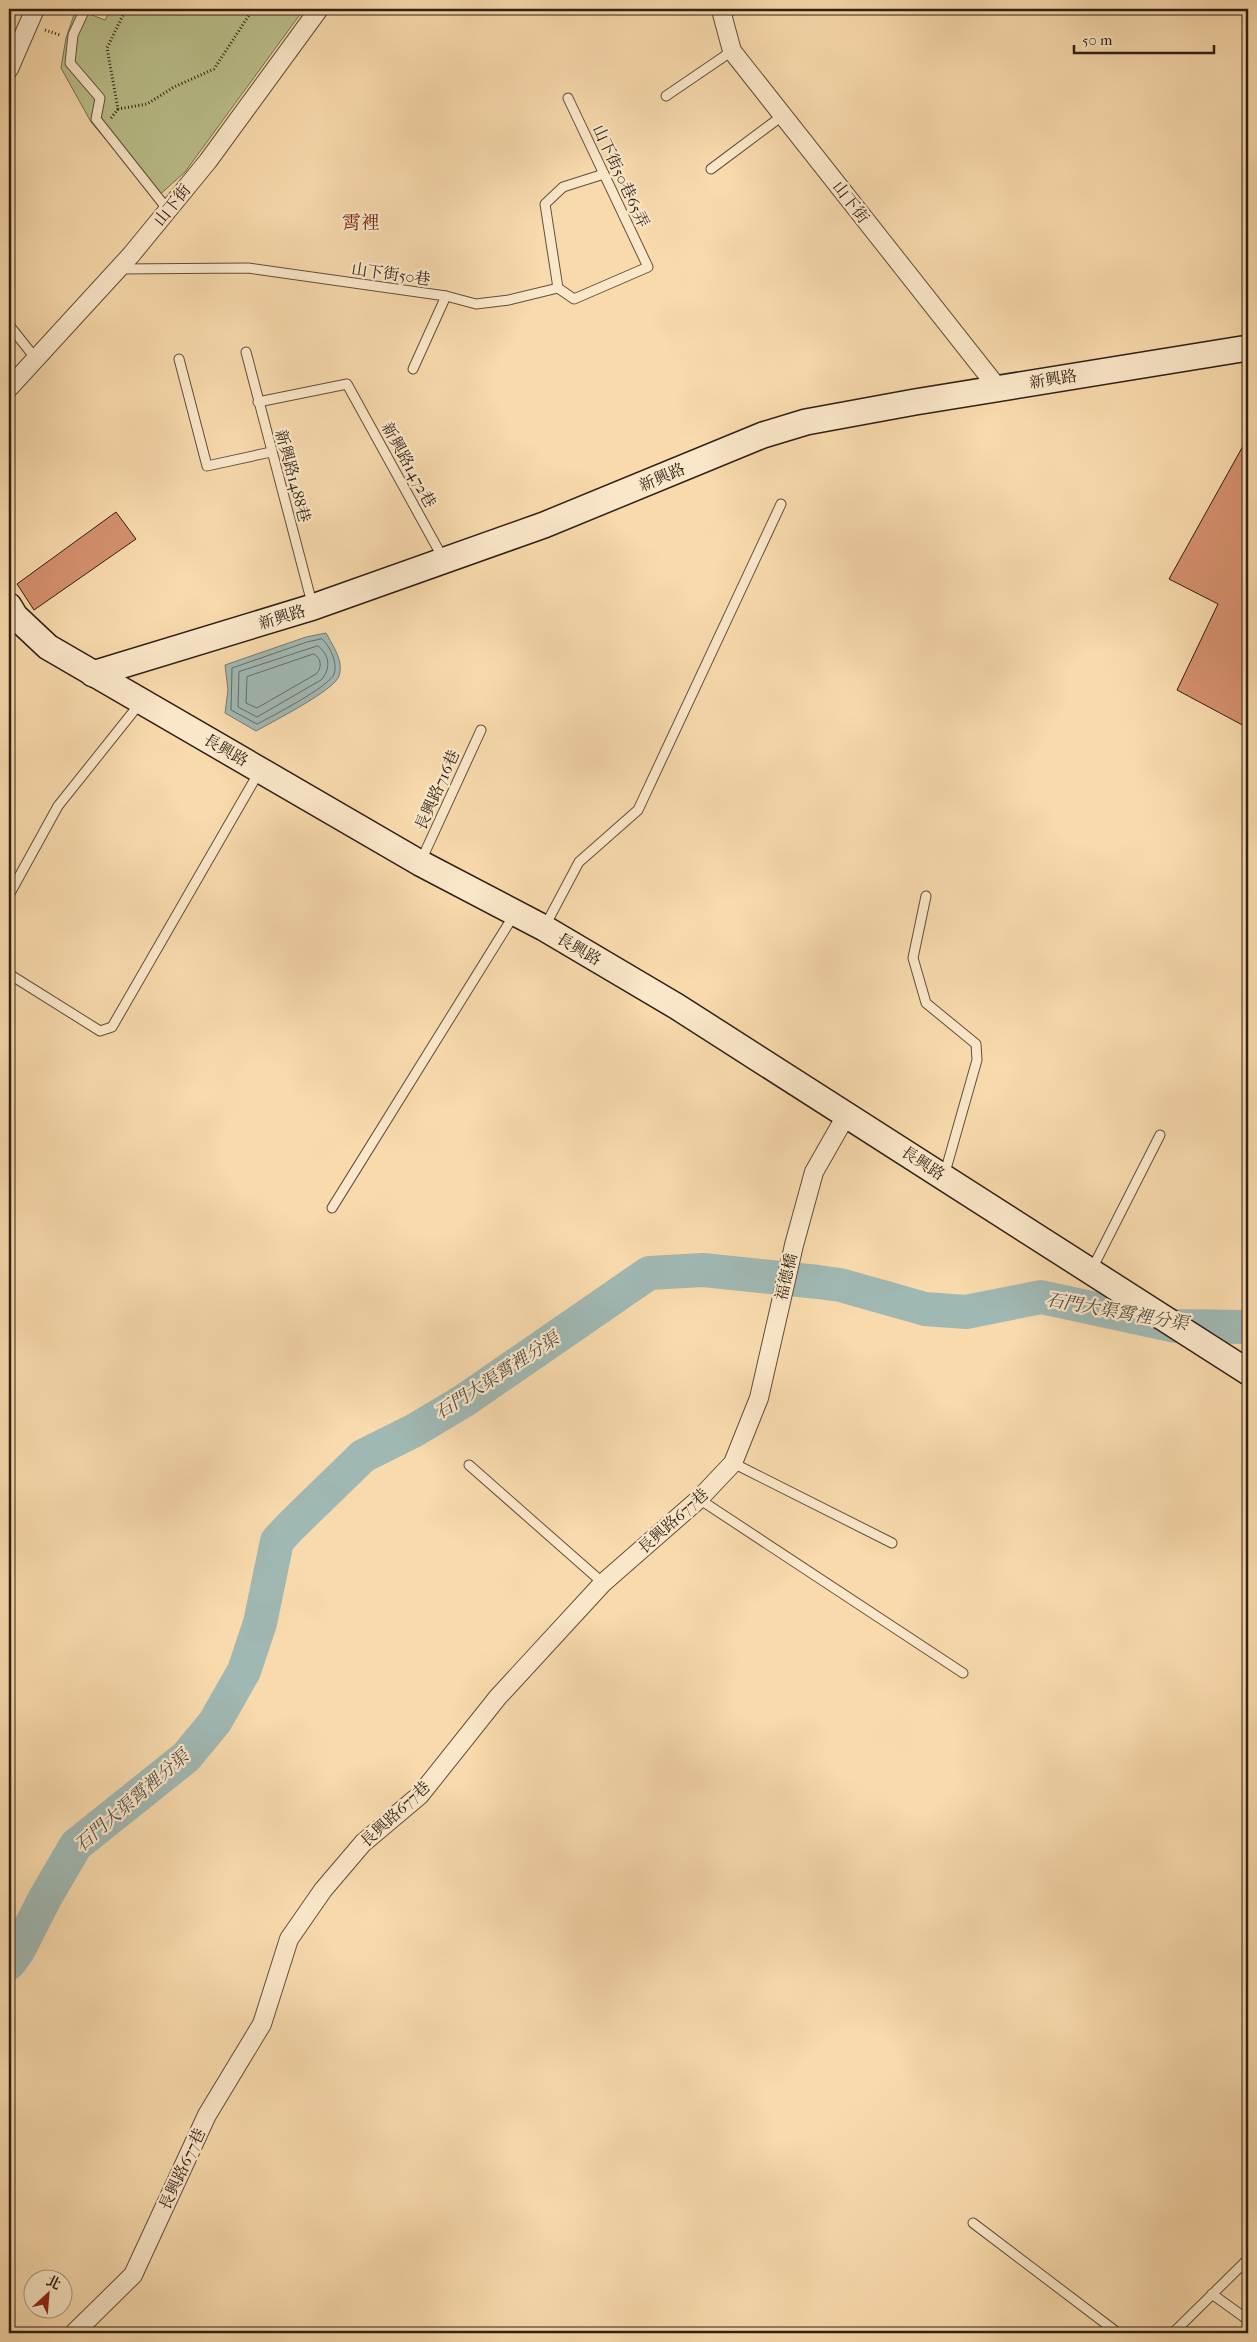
<svg xmlns="http://www.w3.org/2000/svg" width="1257" height="2342" font-family="'IM FELL French Canon','Noto Serif TC',serif">
<style>
.green{fill:#bac08c;stroke:#757050}
.water{fill:#a0b8b3;stroke:#737b74}
.lines{fill:none;stroke-linecap:round;stroke-linejoin:round}
.shore{stroke:#686c64;stroke-width:1}
.river{stroke:#a0b8b3;stroke-width:34}
.building{fill:#d5916e;stroke:#301f15}
.lane-casing{stroke:#624e3b;stroke-width:11}
.street-casing{stroke:#624e3b;stroke-width:20}
.secondary-casing{stroke:#301f15;stroke-width:28}
.path{stroke:#301f15;stroke-width:3;stroke-dasharray:1 2.5;stroke-linecap:butt}
.lane{stroke:#fae7c9;stroke-width:9}
.street{stroke:#fae7c9;stroke-width:18}
.secondary{stroke:#fae7c9;stroke-width:25}
.labels{text-anchor:middle;dominant-baseline:central;stroke-width:4.5;stroke-linejoin:round;paint-order:stroke}
.street-label{font-size:16px;fill:#301f15;stroke:#fae7c9}
.water-label{font-size:18px;font-style:italic;fill:#524d44;stroke:#fae7c9}
.quarter-label{font-size:19px;fill:#7a1f14;stroke:#fae7c9}
</style>
<rect width="100%" height="100%" fill="#f8daac"/>
<filter id="stains"><feTurbulence type="fractalNoise" baseFrequency=".004" numOctaves="4"/><feColorMatrix values="0 0 0 0 .2 0 0 0 0 .09 0 0 0 0 .02 0 0 0 .5 -.17"/></filter>
<radialGradient id="worn" r=".72"><stop offset=".6" stop-color="#630" stop-opacity="0"/><stop offset="1" stop-color="#630" stop-opacity=".3"/></radialGradient>
<path class="green" d="M76,9L105,20L111,9H304L185,172L156,198L91,122L61,68L66,38Z"/>
<path class="water" d="M326,633C333,646 344,661 339,676C335,690 272,722 256,731L225,713L228,690L225,665L306,637Z"/>
<g class="lines">
<g class="shore">
<path d="M322,639C330,646 338,663 334,674C330,686 271,717 257,724L231,710L232,668L307,642Z"/>
<path d="M318,646C330,655 331,669 321,680L257,717L238,707L239,672Z"/>
<path d="M314,654C322,659 322,668 316,674L257,708L246,703L247,677Z"/>
</g>
<path class="river" d="M9,1963L18,1951L45,1898L76,1845L186,1757L215,1722L244,1671L260,1623L277,1541L290,1527L363,1456L415,1430L465,1400L649,1273L703,1270L818,1282L840,1285L925,1309L966,1312L1041,1297L1175,1326L1248,1327"/>
</g>
<g class="building">
<path d="M1248,437V728L1177,690L1218,604L1169,579Z"/>
<path d="M116,512L136,539L34,610L17,584Z"/>
</g>
<g class="lines">
<g class="lane-casing">
<g id="lane">
<path d="M85,9L73,35L70,63L100,98L96,119L168,210"/>
<path d="M666,96L732,51"/>
<path d="M711,169L782,116"/>
<path d="M119,269L248,268L446,296L476,304L509,300L558,288L574,299L648,267L568,98"/>
<path d="M558,288L545,204L563,187L604,174"/>
<path d="M9,325L36,359"/>
<path d="M246,352L313,607"/>
<path d="M179,359L207,466L271,452"/>
<path d="M413,369L446,296"/>
<path d="M258,402L347,384L444,560"/>
<path d="M420,863L481,730"/>
<path d="M9,895L58,806L141,702"/>
<path d="M926,896L913,958L926,1003L976,1044L977,1060L944,1176"/>
<path d="M545,926L579,862L638,810L781,504"/>
<path d="M9,974L100,1031L112,1027L259,772"/>
<path d="M332,1208L514,915"/>
<path d="M1091,1271L1160,1135"/>
<path d="M733,1463L892,1543"/>
<path d="M469,1465L603,1583"/>
<path d="M699,1499L963,1673"/>
<path d="M973,2223L1118,2333"/>
<path d="M1212,2294L1248,2320"/>
<path d="M1173,2333L1248,2259"/>
</g>
</g>
<g class="street-casing">
<g id="street">
<path d="M726,9L722,14L732,51L998,388"/>
<path d="M9,69L35,9"/>
<path d="M9,388L131,255L208,161L319,9"/>
<path d="M74,2333L133,2275L207,2115L262,2024L289,1939L323,1890L363,1843L420,1795L498,1697L603,1583L699,1499L733,1463L759,1398L794,1245L814,1172L847,1114"/>
</g>
</g>
<g class="secondary-casing">
<g id="secondary">
<path d="M9,606L15,616L48,647L420,863L544,928L676,1006L1248,1372"/>
<path d="M93,674L313,607L544,525L763,435L806,422L915,402L1248,348"/>
</g>
</g>
<g class="path">
<path d="M9,9L16,12"/>
<path d="M126,9L107,48L118,109L147,104L174,87L214,69L253,9"/>
<path d="M45,30L60,35"/>
<path d="M111,118L118,109"/>
</g>
<use href="#lane" class="lane"/>
<use href="#street" class="street"/>
<use href="#secondary" class="secondary"/>
</g>
<g class="labels">
<g class="street-label">
<text transform="translate(621 176) rotate(65)">山下街50巷65弄</text>
<text transform="translate(851 202) rotate(52)">山下街</text>
<text transform="translate(172 205) rotate(-51)">山下街</text>
<text transform="translate(391 274) rotate(8)">山下街50巷</text>
<text transform="translate(1053 379) rotate(-9)">新興路</text>
<text transform="translate(409 465) rotate(61)">新興路1472巷</text>
<text transform="translate(293 476) rotate(75)">新興路1488巷</text>
<text transform="translate(662 477) rotate(-23)">新興路</text>
<text transform="translate(282 617) rotate(-17)">新興路</text>
<text transform="translate(226 750) rotate(30)">長興路</text>
<text transform="translate(437 790) rotate(-66)">長興路716巷</text>
<text transform="translate(579 949) rotate(30)">長興路</text>
<text transform="translate(923 1163) rotate(33)">長興路</text>
<text transform="translate(786 1277) rotate(-77)">福德橋</text>
<text transform="translate(673 1521) rotate(-42)">長興路677巷</text>
<text transform="translate(395 1814) rotate(-43)">長興路677巷</text>
<text transform="translate(182 2169) rotate(-65)">長興路677巷</text>
</g>
<g class="water-label">
<text transform="translate(1117 1312) rotate(10)">石門大渠霄裡分渠</text>
<text transform="translate(497 1376) rotate(-33)">石門大渠霄裡分渠</text>
<text transform="translate(132 1801) rotate(-41)">石門大渠霄裡分渠</text>
</g>
<g class="quarter-label">
<text x="361" y="223">霄裡</text>
</g>
</g>
<rect width="1257" height="2342" fill="none" stroke="#f8daac" stroke-width="30"/>
<rect x="10" y="10" width="1237" height="2322" fill="none" stroke="#301f15" stroke-width="2.5"/>
<rect x="15" y="15" width="1227" height="2312" fill="none" stroke="#301f15"/>
<g transform="translate(48 2294) rotate(26)"><circle r="24" fill="#fae7c9" stroke="#a99781"/>
<path d="M0-4L9 19L0 12L-9 19Z" fill="#8f2418"/>
<text y="-8" font-size="14" font-weight="bold" text-anchor="middle" fill="#301f15">北</text>
</g>
<path d="M1074 45v8h140v-8" fill="none" stroke="#301f15" stroke-width="2.5"/>
<text x="1082" y="45" font-size="15" fill="#301f15" stroke="#fae7c9" stroke-width="4" paint-order="stroke">50 m</text>
<rect width="100%" height="100%" filter="url(#stains)"/>
<rect width="100%" height="100%" fill="url(#worn)"/>
</svg>
